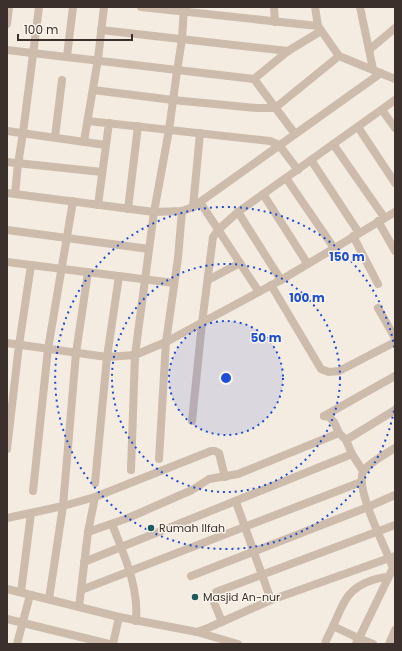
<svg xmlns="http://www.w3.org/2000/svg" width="402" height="651" font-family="Poppins,sans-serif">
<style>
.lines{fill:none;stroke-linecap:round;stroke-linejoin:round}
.minor{stroke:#cdbbac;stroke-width:8}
.ring{fill:none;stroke:#1d4ed8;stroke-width:2;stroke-dasharray:2 4}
.poi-dot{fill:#1f5a5e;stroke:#fbf5ee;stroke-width:1.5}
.labels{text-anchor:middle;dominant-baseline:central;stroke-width:3;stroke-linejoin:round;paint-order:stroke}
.poi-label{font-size:11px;fill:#3b302b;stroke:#fbf5ee;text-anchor:start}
.centre{fill:#1d4ed8;stroke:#fbf5ee;stroke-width:2}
.ring-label{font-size:12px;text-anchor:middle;font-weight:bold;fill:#1d4ed8;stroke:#fbf5ee;stroke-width:3;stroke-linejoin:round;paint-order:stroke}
</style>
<rect width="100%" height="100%" fill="#f4ebe1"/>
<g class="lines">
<g class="minor">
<path d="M141,7L318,26"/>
<path d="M274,7L275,22"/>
<path d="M315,7L318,26L339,56L395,79"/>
<path d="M360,7L373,69"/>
<path d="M7,24L9,7"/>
<path d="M101,30L288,51"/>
<path d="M7,50C89,59 172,70 254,79L295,134"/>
<path d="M369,50L395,28"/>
<path d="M67,56L73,7"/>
<path d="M254,79L288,51L321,31"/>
<path d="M93,90L173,100L257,108H275L339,56"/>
<path d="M382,110L395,128"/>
<path d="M88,121L270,141L279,145L298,170"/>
<path d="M358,127L395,183"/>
<path d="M7,131L106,145"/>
<path d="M55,137L62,80"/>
<path d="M84,141L98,59L104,7"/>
<path d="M333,144L384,217"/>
<path d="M311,160L359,233"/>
<path d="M7,162L102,172"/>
<path d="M286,178L334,248"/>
<path d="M7,193L154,212L182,211L193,207L381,73"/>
<path d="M15,194L18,164L23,133L39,7"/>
<path d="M263,194L307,263"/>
<path d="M200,202L259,292"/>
<path d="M98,205L109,123"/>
<path d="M193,207L200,133"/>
<path d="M128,209L138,126"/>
<path d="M238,212L281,280"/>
<path d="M378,221L395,251"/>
<path d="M7,230L149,249"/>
<path d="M353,236L378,284"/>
<path d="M7,262L174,283"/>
<path d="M208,280L240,263"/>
<path d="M271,285L321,369L329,372L339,371L395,342"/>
<path d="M378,308L395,338"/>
<path d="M7,343L107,357L135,355L166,342L281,280L395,212"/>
<path d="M324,416L395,376"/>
<path d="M324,416L329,417L334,422L339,433L346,440L352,454L363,471"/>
<path d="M192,421L202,323L213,237L218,230L238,212L395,100"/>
<path d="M346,440L395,410"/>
<path d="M7,449L19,345L31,265"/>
<path d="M159,459L166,342L178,258L182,211"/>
<path d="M131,470L135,355L154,212L169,130L177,71L182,39L184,7"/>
<path d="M95,483L107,357L119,276"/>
<path d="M33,491L48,349L73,201"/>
<path d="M236,502L271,600"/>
<path d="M7,518L63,506L95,497L211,451H215L219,453L225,477"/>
<path d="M112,524C124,555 139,587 136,621"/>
<path d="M88,532L95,497"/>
<path d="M84,562L352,454"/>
<path d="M191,576L368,507L395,495"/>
<path d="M7,589L119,617L197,632L238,644"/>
<path d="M81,590L361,482"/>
<path d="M21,592L31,513"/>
<path d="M49,599L63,506L76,353L88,272"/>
<path d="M79,607L88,532L128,518L192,490L209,479L238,474L339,433"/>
<path d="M7,619L109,644"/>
<path d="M222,622L213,600L216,592L395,525"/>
<path d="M333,626L358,638L356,644"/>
<path d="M197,632L208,628L271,600L395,556"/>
<path d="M17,644L30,595"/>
<path d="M113,644L119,617"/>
<path d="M325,644C327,637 331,631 334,624C343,604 347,589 370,581C376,579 381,577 388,577"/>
<path d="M373,644L358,638L361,634L393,568C386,548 355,490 363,472C367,464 387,453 395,448"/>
<path d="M389,644L395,630"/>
</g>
</g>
<circle cx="226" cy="378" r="57" fill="#1d4ed8" fill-opacity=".12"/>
<g class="ring">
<circle cx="226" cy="378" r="57"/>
<circle cx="226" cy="378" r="114"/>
<path d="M395 405A171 171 0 1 1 395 351"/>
</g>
<g class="poi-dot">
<circle cx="151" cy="528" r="4"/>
<circle cx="195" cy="597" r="4"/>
</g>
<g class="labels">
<g class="poi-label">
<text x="159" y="528">Rumah Ilfah</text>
<text x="203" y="597">Masjid An-nur</text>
</g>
</g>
<circle cx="226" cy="378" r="6" class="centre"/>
<g class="ring-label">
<text x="347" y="261">150 m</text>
<text x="307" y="302">100 m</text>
<text x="266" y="342">50 m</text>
</g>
<rect width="402" height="651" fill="none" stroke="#3b302b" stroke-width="16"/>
<path d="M18 34v6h114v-6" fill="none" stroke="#3b302b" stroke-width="2"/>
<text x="24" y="34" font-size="12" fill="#3b302b" stroke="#fbf5ee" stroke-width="3" paint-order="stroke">100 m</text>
</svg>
